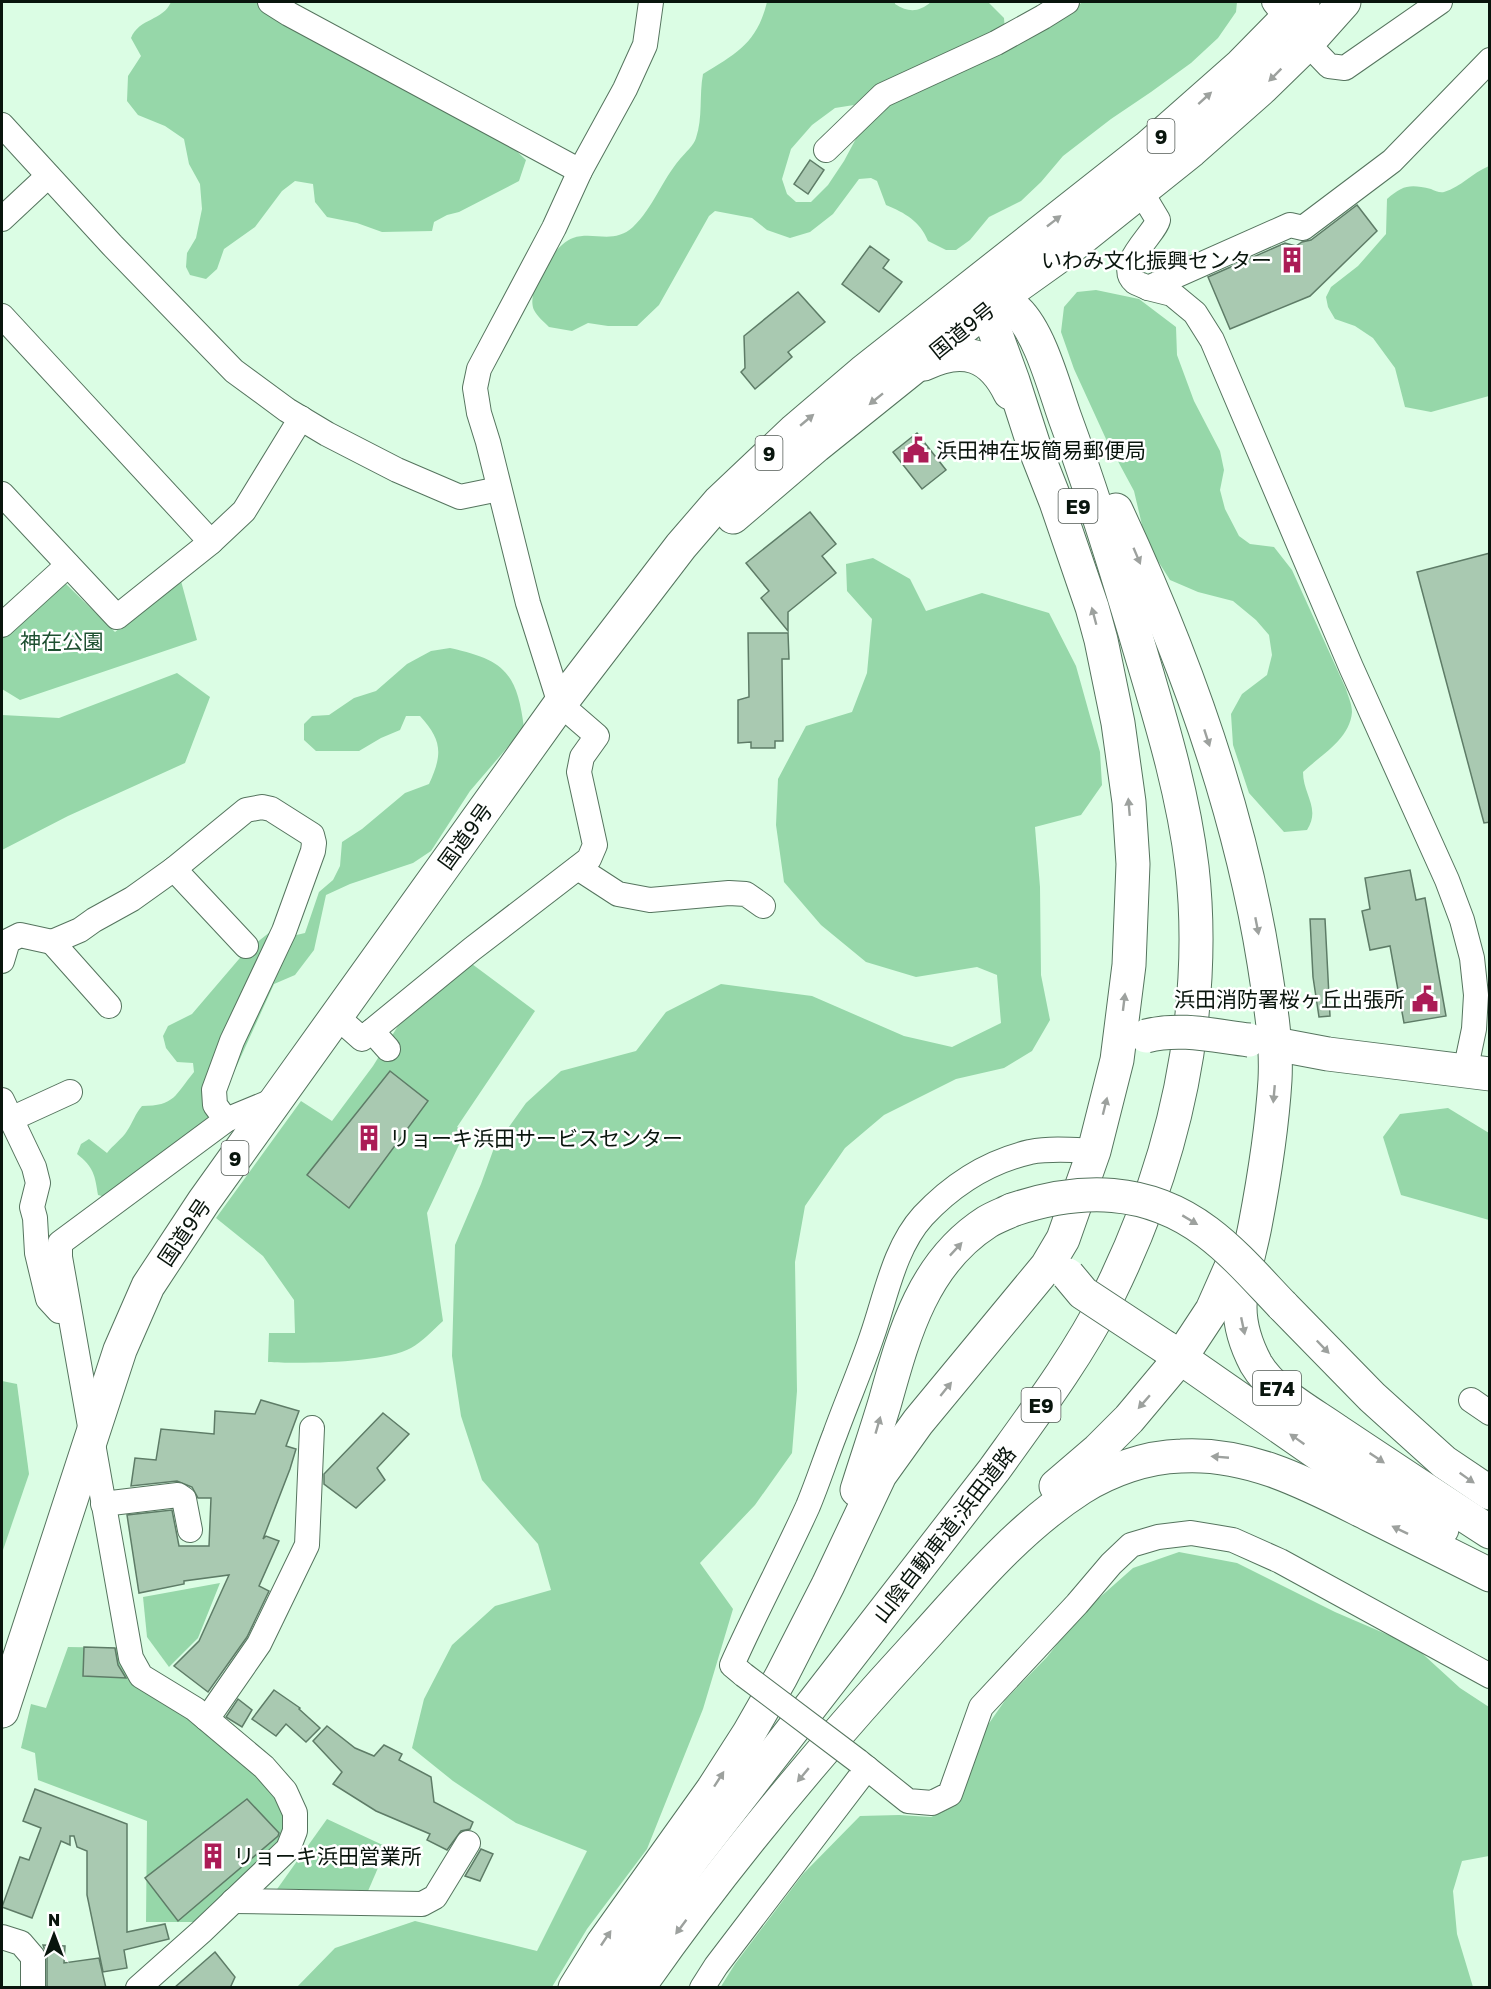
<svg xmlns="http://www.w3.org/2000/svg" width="1491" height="1989" font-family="'Golos Text','Noto Sans JP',sans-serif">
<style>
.green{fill:#96d7a9}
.building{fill:#a9c9b1;stroke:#5e7c67;stroke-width:1.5}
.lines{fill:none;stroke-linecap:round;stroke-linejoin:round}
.street-casing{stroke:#55745e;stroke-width:26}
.secondary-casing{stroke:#55745e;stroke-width:35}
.highway-casing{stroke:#55745e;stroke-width:35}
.street{stroke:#fff;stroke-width:24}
.secondary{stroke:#fff;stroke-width:33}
.highway{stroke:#fff;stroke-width:33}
.street-bridge-casing{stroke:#55745e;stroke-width:26;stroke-linecap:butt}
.highway-bridge-casing{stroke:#55745e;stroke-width:35;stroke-linecap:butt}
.street-bridge{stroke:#fff;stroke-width:24}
.highway-bridge{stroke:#fff;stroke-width:33}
.oneway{fill:#9da19e}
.labels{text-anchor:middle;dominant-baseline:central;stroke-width:5;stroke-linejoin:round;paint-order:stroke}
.shield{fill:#fff;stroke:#535b56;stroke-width:1.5}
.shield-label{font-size:20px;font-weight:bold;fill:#09150d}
.poi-label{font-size:21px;fill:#09150d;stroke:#fff;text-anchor:start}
.street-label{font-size:21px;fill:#09150d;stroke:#fff}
.park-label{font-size:21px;fill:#1e5031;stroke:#fff}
</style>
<rect width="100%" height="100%" fill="#dbfde4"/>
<g class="green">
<path d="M171,2H255L357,60L508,143L526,160L519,181L459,212L447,215L434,222L432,231L382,232L357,223L327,217L315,202L313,184L295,181L282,191L255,227L224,249L217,269L206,279L190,275L186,267L187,253L196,238L202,209L200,184L189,164L184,139L165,126L138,115L127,101L128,76L141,56L131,38C139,18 163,21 171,2Z"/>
<path d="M767,2H895V4C909,13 919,12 931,2H988L1004,18L1005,31L878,86L854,105L835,108L812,125L791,149L782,179L787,194L796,202H811L828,185L844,161L866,120L891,101L1067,12L1083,2H1237L1236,12L1218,38L1191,63L1151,92L1111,119L1063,156L1041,182L1021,201L989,217L970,240L956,250H946L928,241C920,221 905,213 886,205L877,181L871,178L859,179L833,214L810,232L790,238L767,230L752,218L715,211L709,216L659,305L637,326H608L588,323L572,331L549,327C544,322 537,316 534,310C525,291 554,244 573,238C594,231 613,245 633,227C653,208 662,180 680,159C685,153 694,145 696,138C703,118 699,95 703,74C737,53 757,43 767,2Z"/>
<path d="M1489,166V396L1431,412L1405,407L1395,368L1373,338L1355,326L1335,319L1328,307L1326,297L1331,287L1358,266L1386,234L1387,199C1403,185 1410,184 1431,189C1435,191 1440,193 1444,192C1461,187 1472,173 1489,166Z"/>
<path d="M1096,290L1139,299L1176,327L1177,355L1194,401L1220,451L1224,470L1220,490L1225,509L1239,536L1250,544L1274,547L1292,570L1346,689C1348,696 1352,704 1352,712C1350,739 1321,755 1303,772C1303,795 1321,808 1307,830L1284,832L1249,793L1233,745L1231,714L1242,694L1267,675L1272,655L1269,635L1256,620L1233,601L1198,592L1170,580L1146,542L1134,491L1106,439L1074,369L1061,332L1064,307L1077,292Z"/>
<path d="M873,558L910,579L926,611L982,593L1049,613L1076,666L1100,752L1102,785L1081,815L1035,827L1040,887L1041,975L1050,1020L1032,1051L1004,1068L956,1079L884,1115L845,1148L805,1206L795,1262L797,1391L792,1453L755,1505L700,1563L733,1609L703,1709L647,1849L587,1929L552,1987H297L335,1948L415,1921L537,1951L587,1851L516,1823L453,1781L412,1748L424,1699L452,1645L495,1606L551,1590L538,1544L482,1480L461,1416L452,1356L455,1245L481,1184L494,1148L526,1103L561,1071L636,1051L666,1012L721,984L812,996L904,1036L952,1047L1001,1023L997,975L977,967L916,977L866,962L821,925L784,882L776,825L778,779L806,726L852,712L867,673L872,619L847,591L846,564Z"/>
<path d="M181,581L197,640L20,700L2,689V638L64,582L115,632Z"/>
<path d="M450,648C504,660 517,672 524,728L470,791L431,851L413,863L350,884L326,895L314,950L295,975L274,984L224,1094L219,1118L110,1198L98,1195C95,1176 94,1167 77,1154L81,1144L89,1139L107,1153C113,1145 122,1139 127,1131C133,1122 135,1114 142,1106C175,1106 175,1095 194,1072L193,1063L177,1062L166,1048L163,1036L168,1026L192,1014L245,952L270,932L292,936L305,933L319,892L333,880L340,866L342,842L362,829L405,793L429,784C443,754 442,740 420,716H406L400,730L381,738L359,751H316L304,740V724L312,716L329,715L354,698L376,691L407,664L431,651Z"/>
<path d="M177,673L210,697L185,763L68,816L2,850V715L59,718Z"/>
<path d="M472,964L535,1011L457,1127L465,1132L427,1213L443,1321C433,1330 422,1342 411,1348C384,1363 300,1364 268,1362L269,1333H295L294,1300L263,1256L216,1218L301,1101L332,1121L373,1066L398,1026Z"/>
<path d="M1448,1108L1489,1133V1220L1401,1195L1383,1137L1400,1114Z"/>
<path d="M2,1381L17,1384L29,1474L2,1553Z"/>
<path d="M1179,1552L1237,1563L1335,1612L1414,1646L1460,1688L1489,1707V1856L1462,1861L1453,1891L1457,1934L1473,1987L720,1988L735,1964L803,1874L860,1816L899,1815L931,1817L955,1806L971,1772L985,1729L1006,1699L1047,1657L1081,1614L1133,1568Z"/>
<path d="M220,1583L198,1638L169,1667L147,1637L143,1597Z"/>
<path d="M68,1647L129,1648L137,1676L281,1786L290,1844L199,1928L194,1922H146L147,1821L38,1780L35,1753L21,1748L31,1704L46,1708Z"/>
<path d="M327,1819L387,1847L365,1898L275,1892Z"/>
</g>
<g class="building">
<path d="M810,160L824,170L808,194L794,184Z"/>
<path d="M1357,205L1377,231L1310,296L1230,329L1208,277L1285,243L1296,246L1302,242L1311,240Z"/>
<path d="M870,246L889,260L883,268L902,282L879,312L842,284Z"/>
<path d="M798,292L825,322L788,352L792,357L755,389L741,372L745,368L744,336Z"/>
<path d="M917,433L946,470L922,489L893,452Z"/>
<path d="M810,512L836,544L822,556L836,573L788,612V631L761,598L769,591L746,563Z"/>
<path d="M1490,553V822L1484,823L1417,572Z"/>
<path d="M748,633H788L789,659H782L783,741H775V748H751V742L738,743V700L749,697Z"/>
<path d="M1410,870L1416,900L1425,898L1446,1016L1404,1023L1390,946L1370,950L1362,911L1370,909L1365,878Z"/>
<path d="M1310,919H1325L1330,1016L1319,1017L1313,977Z"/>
<path d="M390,1071L428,1101L349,1208L307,1175Z"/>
<path d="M261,1400L299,1411L286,1446L296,1449L290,1469L263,1539L266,1536L279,1541L259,1586L269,1591L247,1637L208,1692L174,1666L199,1641L229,1575L184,1581V1584L139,1593L127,1515L172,1510L179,1546H209L211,1498H198L192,1487L177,1481L131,1486L135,1458L156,1460L161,1429L214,1434L215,1411L255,1414Z"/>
<path d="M383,1413L409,1434L377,1468L385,1480L356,1508L324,1484V1474Z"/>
<path d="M84,1647L115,1648L118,1665L126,1678L83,1676Z"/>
<path d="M274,1690L300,1708L299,1709L320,1728L306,1742L286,1724L276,1736L252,1719Z"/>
<path d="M238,1699L252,1710L242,1727L226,1717Z"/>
<path d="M327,1726L355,1748L374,1756L384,1745L402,1754L399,1760L431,1777L434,1802L473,1822L470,1829L461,1831L447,1850L427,1840L430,1834L376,1811L333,1784L342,1772L313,1741Z"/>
<path d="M35,1789L127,1824V1932L165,1924L169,1939L124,1950L127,1968L103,1972L87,1895V1851L77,1847L74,1836H70V1845L61,1841L32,1918L2,1907L20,1857L29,1860L41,1828L23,1821Z"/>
<path d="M247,1799L279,1833L278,1836L178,1921L145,1878Z"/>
<path d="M481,1849L493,1854L480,1881L465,1876Z"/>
<path d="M43,1945L65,1946L64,1963L99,1958L106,1988H47V1957Z"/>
<path d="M215,1952L235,1977L230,1988H174Z"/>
</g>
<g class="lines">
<g class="street-casing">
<g id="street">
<path d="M270,2L289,14L580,171"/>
<path d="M1274,2L1307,43L1329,66L1345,68L1440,2"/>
<path d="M2,125L112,245L234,371L287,410L327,434L397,470L460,497L499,489"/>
<path d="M826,150L883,95L996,43L1043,17L1067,2"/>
<path d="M1140,190L1158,220C1155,234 1115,265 1135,282C1138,284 1145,286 1148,288L1290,225L1303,228L1392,161L1490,60"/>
<path d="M2,219L48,176"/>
<path d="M1148,288L1172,294L1195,313L1212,340L1351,667L1447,880L1462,920L1472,958L1476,995L1474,1029L1465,1072"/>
<path d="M2,316L211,542"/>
<path d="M2,494L117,617L211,542L244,511L301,418"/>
<path d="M2,625L68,565"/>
<path d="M578,868L618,894L650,900L729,893L746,894L763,906"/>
<path d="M174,869L246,946"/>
<path d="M2,961L8,941L20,935L52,942"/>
<path d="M109,1006L52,942L80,930L94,920L132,899L174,869L246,810L262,807L271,809L312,835L314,843L313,851L284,931L232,1041L214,1090L215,1105L226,1120"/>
<path d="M336,1016L362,1039L472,949L589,859L595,845L579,772L582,757L597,736L560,704L528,603L488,442L479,413L475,388L479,369L554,228L580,171L625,89L645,45L651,2"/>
<path d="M372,1031L388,1049"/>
<path d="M2,1100L34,1167L38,1183L32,1207L35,1218L37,1253L48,1299L59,1311H69"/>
<path d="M11,1119L70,1092"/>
<path d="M1471,1400L1490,1413"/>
<path d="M103,1504L178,1495L184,1499L190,1530"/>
<path d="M744,1675L732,1665C756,1611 784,1559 808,1506C818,1482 826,1457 835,1434C847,1401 861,1369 872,1336C886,1296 894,1248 923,1216C953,1184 987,1162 1030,1152C1051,1148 1073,1150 1094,1151"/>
<path d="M207,1719L259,1644L307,1545L312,1428"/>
<path d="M858,1761L908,1801L932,1803L950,1794L981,1707L1077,1604L1111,1564L1131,1545L1158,1537L1191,1533L1233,1540L1280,1561L1490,1676"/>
<path d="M233,1901L422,1904L435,1897L468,1843"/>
<path d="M2,1937L21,1943L33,1957V1988"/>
<path d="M138,1988L201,1932L288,1849L295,1831V1813L285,1791L264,1767L195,1709L141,1676L131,1658L60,1257V1243L226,1120L277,1099"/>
<path d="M702,1988L716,1966L867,1768"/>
</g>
</g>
<g class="secondary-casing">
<path id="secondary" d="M1275,1044L1328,1054L1490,1074"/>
</g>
<g class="highway-casing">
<g id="highway">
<path d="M924,364C963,345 991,354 1010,393"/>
<path d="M1116,510C1183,653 1239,806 1264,963C1270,1002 1277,1041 1275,1080C1272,1129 1264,1179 1255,1226C1250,1253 1240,1281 1240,1307C1240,1327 1247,1347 1256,1364C1273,1393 1310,1412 1337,1431C1388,1465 1439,1499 1490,1532"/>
<path d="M733,517L816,446L999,299L1062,254L1192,150L1262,88L1302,49L1344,2"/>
<path d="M1282,1305L1372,1397L1444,1462L1490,1493"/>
<path d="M1165,1347L1333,1464L1442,1529"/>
<path d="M1056,1486L1098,1450L1129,1419L1181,1357L1212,1310L1235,1258"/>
<path d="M857,1490C866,1461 876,1432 885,1402C904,1334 923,1263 987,1222C995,1217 1004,1214 1012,1210"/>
<path d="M2,1711L120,1350L148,1286L204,1201L560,704L681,546L719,502L795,430L863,372L1147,148L1241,65L1303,2"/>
<path d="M575,1988L603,1943L713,1789L749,1733L781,1677L828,1585L880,1475L918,1422L1047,1266L1063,1239L1094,1151L1117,1060L1129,965L1133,864L1129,802L1118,723L1101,640L1092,607L1056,502L1034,446L1013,381L985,304L982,288L984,280"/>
<path d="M605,1988L651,1916L693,1858L994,1470C1035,1413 1078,1356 1109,1294C1151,1209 1180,1118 1191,1024C1197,972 1198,919 1192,867C1183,792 1161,721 1140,650C1117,572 1093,494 1065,418C1054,387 1040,333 1017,311C999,293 971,296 950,308"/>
<path d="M638,1988C722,1867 817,1754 916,1646C967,1590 1017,1529 1081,1488C1110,1470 1146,1457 1181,1456C1250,1452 1310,1485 1370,1515C1410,1535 1450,1555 1490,1575"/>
</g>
</g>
<use href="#street" class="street"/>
<use href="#secondary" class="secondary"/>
<use href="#highway" class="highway"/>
<g class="street-bridge-casing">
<path id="street-bridge" d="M744,1675L858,1761"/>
</g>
<g class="highway-bridge-casing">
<g id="highway-bridge">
<path d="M1146,1036C1180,1027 1215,1036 1249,1040"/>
<path d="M1012,1210C1081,1187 1147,1187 1207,1232C1235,1253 1258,1280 1282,1305"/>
<path d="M1068,1275L1083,1293L1165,1347"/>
</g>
</g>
<use href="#street-bridge" class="street-bridge"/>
<use href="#highway-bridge" class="highway-bridge"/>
</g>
<defs><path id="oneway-solid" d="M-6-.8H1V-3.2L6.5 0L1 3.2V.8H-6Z" transform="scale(1.5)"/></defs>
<g class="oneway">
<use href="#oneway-solid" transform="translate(1275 75) rotate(135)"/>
<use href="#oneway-solid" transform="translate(1205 98) rotate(-42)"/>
<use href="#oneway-solid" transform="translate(1054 221) rotate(-38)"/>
<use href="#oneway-solid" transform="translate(876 399) rotate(141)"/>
<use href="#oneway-solid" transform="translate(807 420) rotate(-40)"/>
<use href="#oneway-solid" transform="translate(1137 556) rotate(67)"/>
<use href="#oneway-solid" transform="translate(1094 616) rotate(-105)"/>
<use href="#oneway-solid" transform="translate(1207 738) rotate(72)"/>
<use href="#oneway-solid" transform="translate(1129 807) rotate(-95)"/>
<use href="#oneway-solid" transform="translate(1257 926) rotate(79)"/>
<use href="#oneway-solid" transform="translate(1124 1002) rotate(-83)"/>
<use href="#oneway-solid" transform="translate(1274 1094) rotate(95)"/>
<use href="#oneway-solid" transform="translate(1105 1106) rotate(-76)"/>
<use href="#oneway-solid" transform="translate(1190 1220) rotate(31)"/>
<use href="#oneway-solid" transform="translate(956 1249) rotate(-47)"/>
<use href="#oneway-solid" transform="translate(1243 1326) rotate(78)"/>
<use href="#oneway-solid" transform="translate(1323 1347) rotate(46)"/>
<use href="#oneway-solid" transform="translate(946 1389) rotate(-51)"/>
<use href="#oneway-solid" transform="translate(1144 1402) rotate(131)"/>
<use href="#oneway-solid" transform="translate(878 1425) rotate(-74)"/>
<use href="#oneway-solid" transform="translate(1297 1439) rotate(-145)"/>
<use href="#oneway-solid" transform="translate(1220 1457) rotate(-175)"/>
<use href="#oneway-solid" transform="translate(1377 1458) rotate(34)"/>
<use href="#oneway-solid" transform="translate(1467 1478) rotate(35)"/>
<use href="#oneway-solid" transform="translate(1400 1530) rotate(-154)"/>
<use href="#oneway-solid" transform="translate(803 1775) rotate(130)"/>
<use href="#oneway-solid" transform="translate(719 1779) rotate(-57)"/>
<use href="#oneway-solid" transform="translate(681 1927) rotate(127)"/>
<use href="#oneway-solid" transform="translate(606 1938) rotate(-56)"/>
</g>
<defs>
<g id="building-bare" transform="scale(2.07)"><path d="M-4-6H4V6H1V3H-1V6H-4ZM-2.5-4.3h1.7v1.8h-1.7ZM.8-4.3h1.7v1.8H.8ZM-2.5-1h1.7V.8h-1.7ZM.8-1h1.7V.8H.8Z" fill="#ab1c56" stroke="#fff" stroke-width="2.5" paint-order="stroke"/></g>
<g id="civic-bare" transform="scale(2.07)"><path d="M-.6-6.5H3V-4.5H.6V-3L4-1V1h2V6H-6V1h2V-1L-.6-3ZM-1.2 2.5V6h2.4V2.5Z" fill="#ab1c56" stroke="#fff" stroke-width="2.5" paint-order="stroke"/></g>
</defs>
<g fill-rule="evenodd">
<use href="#building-bare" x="1292" y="260"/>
<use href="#civic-bare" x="916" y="450"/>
<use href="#civic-bare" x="1425" y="999"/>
<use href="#building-bare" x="369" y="1138"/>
<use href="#building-bare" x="213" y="1856"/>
</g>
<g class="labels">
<g class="shield">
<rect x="1147.5" y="119" width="27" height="34" rx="4.5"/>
<rect x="755.5" y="436" width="27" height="34" rx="4.5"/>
<rect x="1058.5" y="489" width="39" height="34" rx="4.5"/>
<rect x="221.5" y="1141" width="27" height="34" rx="4.5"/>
<rect x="1253" y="1371" width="48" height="34" rx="4.5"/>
<rect x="1021.5" y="1388" width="39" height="34" rx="4.5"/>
</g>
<g class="shield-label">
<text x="1161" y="136">9</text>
<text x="769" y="453">9</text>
<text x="1078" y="506">E9</text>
<text x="235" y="1158">9</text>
<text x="1277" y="1388">E74</text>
<text x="1041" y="1405">E9</text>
</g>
<g class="poi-label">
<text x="1272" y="260" text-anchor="end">いわみ文化振興センター</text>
<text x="936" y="450">浜田神在坂簡易郵便局</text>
<text x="1405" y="999" text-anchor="end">浜田消防署桜ヶ丘出張所</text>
<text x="389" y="1138">リョーキ浜田サービスセンター</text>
<text x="233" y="1856">リョーキ浜田営業所</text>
</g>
<g class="street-label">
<text transform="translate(962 330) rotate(-39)">国道9号</text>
<text transform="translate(465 836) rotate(-54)">国道9号</text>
<text transform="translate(184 1232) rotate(-56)">国道9号</text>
<text transform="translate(944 1534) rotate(-52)">山陰自動車道;浜田道路</text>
</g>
<g class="park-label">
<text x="62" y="641">神在公園</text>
</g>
</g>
<rect width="1491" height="1989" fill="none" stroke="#09150d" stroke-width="6"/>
<g transform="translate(54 1935)" stroke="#ffffff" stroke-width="4.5" paint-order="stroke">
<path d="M0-4.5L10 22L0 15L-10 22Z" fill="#09150d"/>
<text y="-9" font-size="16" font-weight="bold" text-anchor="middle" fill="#09150d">N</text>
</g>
</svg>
